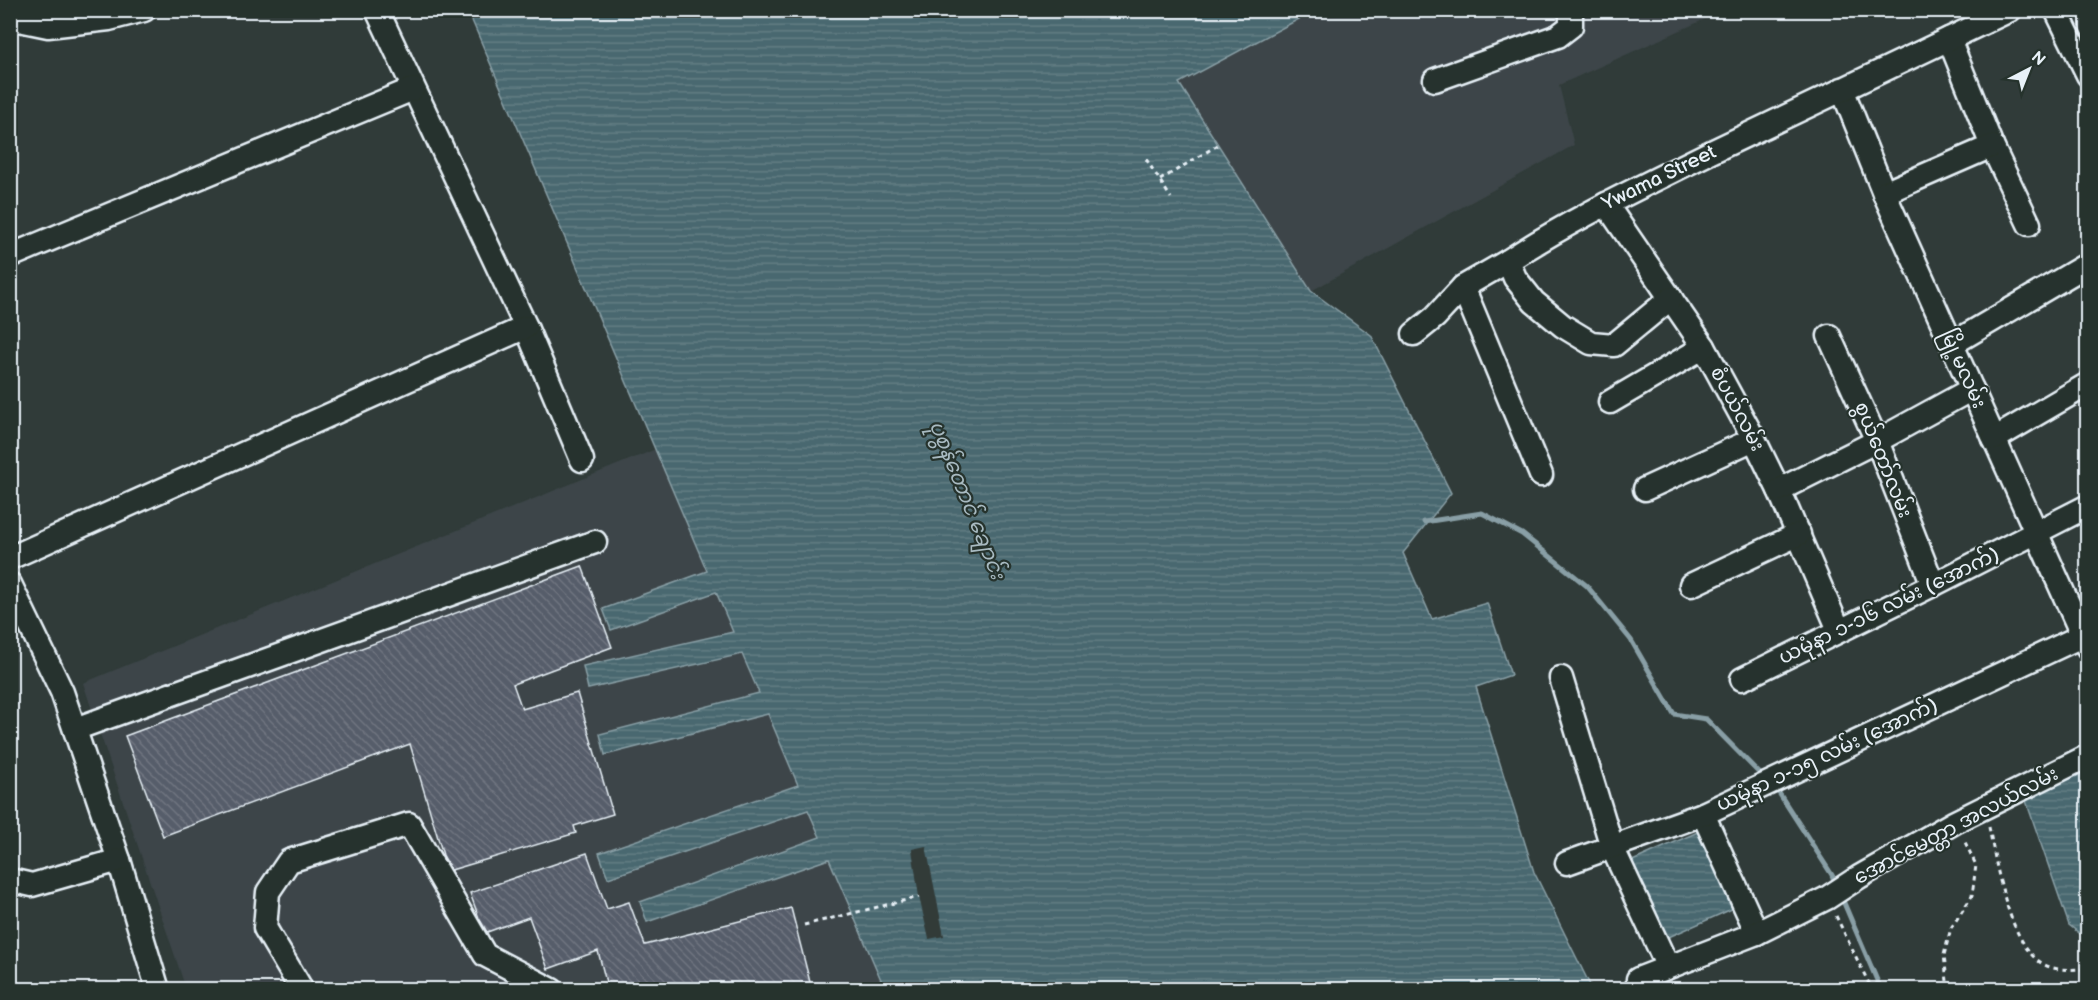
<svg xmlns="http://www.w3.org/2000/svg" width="2098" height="1000" font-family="'Balsamiq Sans','Noto Sans Myanmar',sans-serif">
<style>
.built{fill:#3c4548}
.water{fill:url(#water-rules);stroke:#899fa6;stroke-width:1.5}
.pier{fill:#303b39}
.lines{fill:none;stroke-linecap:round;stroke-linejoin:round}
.stream{stroke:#899fa6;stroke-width:5}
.building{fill:url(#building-back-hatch);stroke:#e8f1f8;stroke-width:1.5}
.minor-casing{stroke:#e8f1f8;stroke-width:27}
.path{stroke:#e8f1f8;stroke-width:3;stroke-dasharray:4.5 4.5;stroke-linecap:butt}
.minor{stroke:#26332d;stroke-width:22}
.labels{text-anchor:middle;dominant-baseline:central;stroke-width:4.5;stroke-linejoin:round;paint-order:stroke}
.street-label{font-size:20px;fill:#e8f1f8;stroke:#26332d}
.water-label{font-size:21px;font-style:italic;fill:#a8bac1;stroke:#26332d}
</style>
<defs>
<pattern id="water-rules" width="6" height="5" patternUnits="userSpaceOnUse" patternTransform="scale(1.5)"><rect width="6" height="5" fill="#49686f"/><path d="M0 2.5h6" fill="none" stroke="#637e84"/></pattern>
<pattern id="building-back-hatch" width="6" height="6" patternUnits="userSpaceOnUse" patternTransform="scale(1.5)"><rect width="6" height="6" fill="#575d6a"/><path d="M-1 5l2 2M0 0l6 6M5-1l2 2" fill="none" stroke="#6f7580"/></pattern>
</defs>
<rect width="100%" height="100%" fill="#303b39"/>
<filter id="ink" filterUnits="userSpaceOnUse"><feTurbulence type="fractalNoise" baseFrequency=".0167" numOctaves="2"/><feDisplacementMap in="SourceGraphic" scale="12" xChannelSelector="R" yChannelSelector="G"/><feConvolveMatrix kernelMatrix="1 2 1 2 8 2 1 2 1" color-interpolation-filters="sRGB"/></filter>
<g filter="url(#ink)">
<g class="built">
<path d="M1132,11H1723L1559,85L1574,145L1311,291Z"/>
<path d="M656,449L885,989H186L83,683Z"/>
</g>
<g class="water">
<path d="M468,11H1314L1179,83L1311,291L1371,335L1451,493L1403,553L1432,619L1487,603L1511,675L1476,687L1534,872L1592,989H885L829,859L647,922L640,902L820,837L808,810L608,878L599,853L798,785L768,714L605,755L600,734L759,693L742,654L588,689L583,666L733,632L716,592L611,630L603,609L707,571Z"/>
<path d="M2087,766V939L2069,925L2024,795Z"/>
<path d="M1700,831L1734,908L1662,940L1628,863Z"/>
</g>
<path class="pier" d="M926,846L944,936L929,939L919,897L912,849Z"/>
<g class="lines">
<g class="stream">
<path d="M1424,522L1482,513L1522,534L1587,586L1631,640L1674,714L1706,719L1764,778"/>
<path d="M1773,787L1779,793L1832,875L1836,885"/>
<path d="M1841,896L1879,985L1884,990"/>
</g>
</g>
<g class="building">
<path d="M582,566L612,647L513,684L522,709L577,693L613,814L574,826L576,833L451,870L443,855L410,744L163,836L125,736Z"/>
<path d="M587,853L607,909L629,902L645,945L791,908L812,990H608L598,951L548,969L529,917L487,932L479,918L470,893Z"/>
</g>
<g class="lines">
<g class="minor-casing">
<g id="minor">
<path d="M377,10L526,327L582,460"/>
<path d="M2056,10L2088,75"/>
<path d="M19,20L48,26L109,19L144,10"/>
<path d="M1949,39L1992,146L2029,224"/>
<path d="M1435,80L1558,36L1571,26V10"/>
<path d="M1842,89L1884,193L2088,648"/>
<path d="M1884,193L1992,146"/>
<path d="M1606,204L1704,347L1754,439L1779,490L1839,630"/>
<path d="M10,256L413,89"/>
<path d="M1463,287L1541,475"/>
<path d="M1671,298L1614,345L1591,343L1563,326L1534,302L1515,278L1508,261C1571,219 1641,187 1709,153C1809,105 1910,58 2010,10"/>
<path d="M1414,334L1435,317L1463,287L1508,261"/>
<path d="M1829,336L1877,441L1933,585"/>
<path d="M1952,344L2088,264"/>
<path d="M1610,402L1704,347"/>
<path d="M1994,439L2088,384"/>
<path d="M1645,489L1754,439"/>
<path d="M1779,490L1877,441L1972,389"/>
<path d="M10,558L526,327"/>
<path d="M10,584L62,692L119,860L158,990"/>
<path d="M1691,585L1799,534"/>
<path d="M1561,678L1612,847L1668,967"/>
<path d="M1742,679L1933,585L2088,506"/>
<path d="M75,729L595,542"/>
<path d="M1703,814L1757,933"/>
<path d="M1567,863L1703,814L2088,633"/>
<path d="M10,880L32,885L119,860"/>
<path d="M1638,979L1757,933L1827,898L1859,877L1955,822L2088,756"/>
<path d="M302,990L265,928L268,892L289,861L409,824L485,955L552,990"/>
</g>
</g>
<g class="path">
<path d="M1146,159L1171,198"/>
<path d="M1160,180L1218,145"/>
<path d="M1989,827C1996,863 2010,955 2050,967C2061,971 2076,969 2088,969"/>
<path d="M1836,916L1872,990"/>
<path d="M804,925L919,897"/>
<path d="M1611,990L1621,986"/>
<path d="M1948,990L1944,955L1951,928L1972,896L1976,865L1964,840"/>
</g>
<use href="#minor" class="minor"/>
</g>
</g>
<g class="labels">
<g class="street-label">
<text transform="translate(1659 178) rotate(-26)">Ywama Street</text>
<text transform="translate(1963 369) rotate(66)">မြို့မလမ်း</text>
<text transform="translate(1737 409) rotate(62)">စံပယ်လမ်း</text>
<text transform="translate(1883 460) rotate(68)">စွယ်တော်လမ်း</text>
<text transform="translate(1889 606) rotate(-26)">ယမုံနာ ၁-၁၆ လမ်း (အောက်)</text>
<text transform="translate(1827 755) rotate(-25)">ယမုံနာ ၁-၁၅ လမ်း (အောက်)</text>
<text transform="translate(1956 826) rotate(-28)">အောင်မေတ္တာ အလယ်လမ်း</text>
</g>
<g class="water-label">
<text transform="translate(967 500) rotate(68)">ပုစွန်တောင် ချောင်း</text>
</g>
</g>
<rect width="2098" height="1000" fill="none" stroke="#26332d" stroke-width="36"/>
<rect x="18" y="18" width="2062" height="964" fill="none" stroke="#e8f1f8" stroke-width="2" filter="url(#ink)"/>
<g transform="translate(2029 69) rotate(42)" stroke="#26332d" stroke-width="4.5" paint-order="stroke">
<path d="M0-4.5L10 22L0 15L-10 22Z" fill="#e8f1f8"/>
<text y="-9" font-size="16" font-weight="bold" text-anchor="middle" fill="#e8f1f8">N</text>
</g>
</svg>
